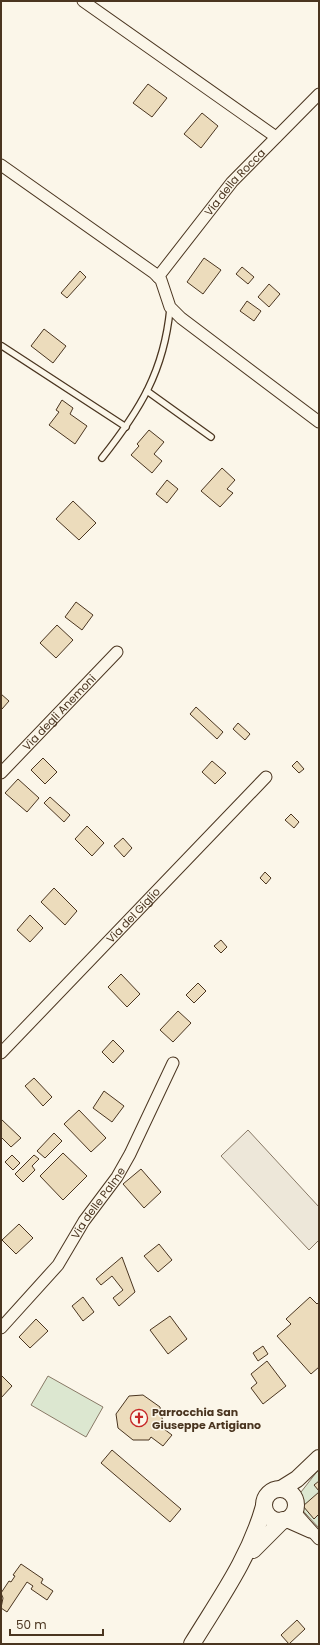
<svg xmlns="http://www.w3.org/2000/svg" width="320" height="1645" font-family="Poppins,sans-serif">
<style>
.green{fill:#dce7d0;stroke:#887966}
.parking{fill:#ede7d9;stroke:#887966}
.building{fill:#ecdcbc;stroke:#4a3520}
.lines{fill:none;stroke-linecap:round;stroke-linejoin:round}
.lane-casing{stroke:#4a3520;stroke-width:8}
.street-casing{stroke:#4a3520;stroke-width:13}
.secondary-casing{stroke:#4a3520;stroke-width:18}
.lane{stroke:#fbf6e9;stroke-width:5.5}
.street{stroke:#fbf6e9;stroke-width:11}
.secondary{stroke:#fbf6e9;stroke-width:16}
.labels{text-anchor:middle;dominant-baseline:central;stroke-width:3;stroke-linejoin:round;paint-order:stroke}
.street-label{font-size:11px;fill:#4a3520;stroke:#fbf6e9}
.poi-label{font-size:11px;font-weight:bold;fill:#4a3520;stroke:#fbf6e9;text-anchor:start}
</style>
<rect width="100%" height="100%" fill="#fbf6e9"/>
<g class="green">
<path d="M48,1376L103,1407L86,1437L31,1405Z"/>
<path d="M319,1469V1528L294,1501Z"/>
</g>
<path class="parking" d="M248,1130L319,1207V1240L309,1250L221,1156Z"/>
<g class="building">
<path d="M148,84L167,98L152,117L133,103Z"/>
<path d="M202,113L218,126L201,148L184,134Z"/>
<path d="M204,258L221,270L203,294L187,282Z"/>
<path d="M242,267L254,277L248,284L236,274Z"/>
<path d="M80,271L86,277L67,298L61,293Z"/>
<path d="M269,284L280,294L269,307L258,297Z"/>
<path d="M247,301L261,311L254,321L240,311Z"/>
<path d="M44,329L66,346L53,363L31,346Z"/>
<path d="M62,400L73,408L70,414L87,426L75,444L49,425L59,412L56,410Z"/>
<path d="M149,430L164,442L154,454L162,461L152,473L131,455L139,446L137,444Z"/>
<path d="M222,468L235,480L227,489L233,493L220,507L201,491Z"/>
<path d="M167,480L178,489L167,503L156,494Z"/>
<path d="M73,501L96,523L79,540L56,519Z"/>
<path d="M76,602L93,615L82,630L65,617Z"/>
<path d="M57,625L73,640L56,658L40,643Z"/>
<path d="M1,694L9,701L2,709H1Z"/>
<path d="M196,707L223,732L217,739L190,714Z"/>
<path d="M238,723L250,734L245,740L233,729Z"/>
<path d="M43,758L57,772L45,784L31,770Z"/>
<path d="M212,761L226,773L215,784L202,772Z"/>
<path d="M297,761L304,769L299,773L292,766Z"/>
<path d="M18,779L39,798L27,812L5,793Z"/>
<path d="M50,797L70,815L64,822L44,803Z"/>
<path d="M291,814L299,822L294,828L285,820Z"/>
<path d="M87,826L104,843L92,856L75,839Z"/>
<path d="M123,838L132,848L124,857L114,846Z"/>
<path d="M265,872L271,878L266,884L260,878Z"/>
<path d="M54,888L77,911L65,925L41,902Z"/>
<path d="M30,915L43,928L30,942L17,930Z"/>
<path d="M221,940L227,947L221,953L214,946Z"/>
<path d="M121,974L140,994L127,1007L108,987Z"/>
<path d="M198,983L206,991L194,1003L186,995Z"/>
<path d="M178,1011L191,1023L173,1042L160,1030Z"/>
<path d="M113,1040L124,1051L113,1063L102,1052Z"/>
<path d="M34,1078L52,1097L43,1106L25,1086Z"/>
<path d="M104,1091L124,1106L112,1122L93,1108Z"/>
<path d="M79,1110L106,1138L91,1152L64,1124Z"/>
<path d="M1,1119L21,1138L11,1147L1,1137Z"/>
<path d="M54,1133L62,1141L45,1158L37,1151Z"/>
<path d="M63,1153L87,1176L63,1200L40,1176Z"/>
<path d="M12,1155L20,1163L13,1170L5,1162Z"/>
<path d="M34,1155L39,1159L32,1166L35,1170L23,1182L15,1174Z"/>
<path d="M141,1169L161,1192L144,1208L123,1184Z"/>
<path d="M19,1224L33,1238L16,1254L2,1240Z"/>
<path d="M159,1244L172,1260L158,1272L144,1256Z"/>
<path d="M122,1257L135,1292L119,1306L113,1298L123,1290L112,1276L101,1285L96,1279Z"/>
<path d="M83,1297L94,1312L83,1321L72,1306Z"/>
<path d="M310,1297L317,1304L319,1302V1367L311,1374L277,1336L291,1324L286,1319Z"/>
<path d="M170,1316L187,1339L168,1354L150,1330Z"/>
<path d="M36,1319L48,1331L30,1348L19,1337Z"/>
<path d="M263,1346L268,1354L258,1361L253,1353Z"/>
<path d="M267,1361L286,1386L263,1404L251,1388L257,1383L251,1374Z"/>
<path d="M1,1375L12,1386L1,1398Z"/>
<path d="M143,1395L160,1407L163,1423L160,1426L172,1435L163,1446L151,1437L149,1440H133L118,1428L116,1414L129,1396Z"/>
<path d="M112,1450L181,1509L170,1522L101,1463Z"/>
<path d="M319,1481V1491L314,1485Z"/>
<path d="M319,1492V1514L314,1519L303,1506Z"/>
<path d="M21,1564L43,1579L41,1583L53,1591L47,1600L31,1589L33,1586L27,1582L7,1612L1,1608L3,1598L1,1593L9,1581L11,1582L15,1576L13,1575Z"/>
<path d="M297,1620L305,1629L289,1644L281,1635Z"/>
</g>
<g class="lines">
<g class="lane-casing">
<g id="lane">
<path d="M2,346L126,427"/>
<path d="M147,391L211,437"/>
<path d="M102,458C140,410 164,371 170,309"/>
</g>
</g>
<g class="street-casing">
<g id="street">
<path d="M83,1L276,137"/>
<path d="M1,165L154,273L161,280L170,307L181,318L319,422"/>
<path id="s1" d="M158,277L232,182L319,94"/>
<path id="s2" d="M1,773L117,652"/>
<path id="s3" d="M1,1053L266,777"/>
<path id="s4" d="M1,1328L58,1265L84,1221L117,1177L130,1154L173,1063"/>
<path d="M294,1511L319,1539"/>
<path d="M283,1520L310,1532"/>
</g>
</g>
<g class="secondary-casing">
<g id="secondary">
<path d="M281,1489L297,1479L319,1458"/>
<circle cx="280" cy="1505" r="16"/>
<path d="M253,1550L283,1520"/>
<path d="M192,1644C220,1598 249,1559 264,1506"/>
</g>
</g>
<use href="#lane" class="lane"/>
<use href="#street" class="street"/>
<use href="#secondary" class="secondary"/>
</g>
<defs>
<g id="church-ring" transform="scale(0.9)"><circle r="9.5" fill="#fbf6e9" stroke="#c62828" stroke-width="1.5"/><path d="M-1.2-6h2.4v3.5h3.3v2.4h-3.3V6h-2.4V-.1h-3.3v-2.4h3.3Z" fill="#c62828"/></g>
</defs>
<g fill-rule="evenodd">
<use href="#church-ring" x="139" y="1418"/>
</g>
<g class="labels">
<g class="street-label">
<text stroke="none"><textPath href="#s1" startOffset="122">Via della Rocca</textPath></text>
<text stroke="none"><textPath href="#s2" startOffset="84">Via degli Anemoni</textPath></text>
<text stroke="none"><textPath href="#s3" startOffset="191">Via del Giglio</textPath></text>
<text stroke="none"><textPath href="#s4" startOffset="159">Via delle Palme</textPath></text>
</g>
<g class="poi-label">
<text x="152" y="1412">Parrocchia San<tspan x="152" dy="13">Giuseppe Artigiano</tspan></text>
</g>
</g>
<rect width="320" height="1645" fill="none" stroke="#4a3520" stroke-width="4"/>
<path d="M10 1629v6h93v-6" fill="none" stroke="#4a3520" stroke-width="2"/>
<text x="16" y="1629" font-size="12" fill="#4a3520" stroke="#fbf6e9" stroke-width="3" paint-order="stroke">50 m</text>
</svg>
